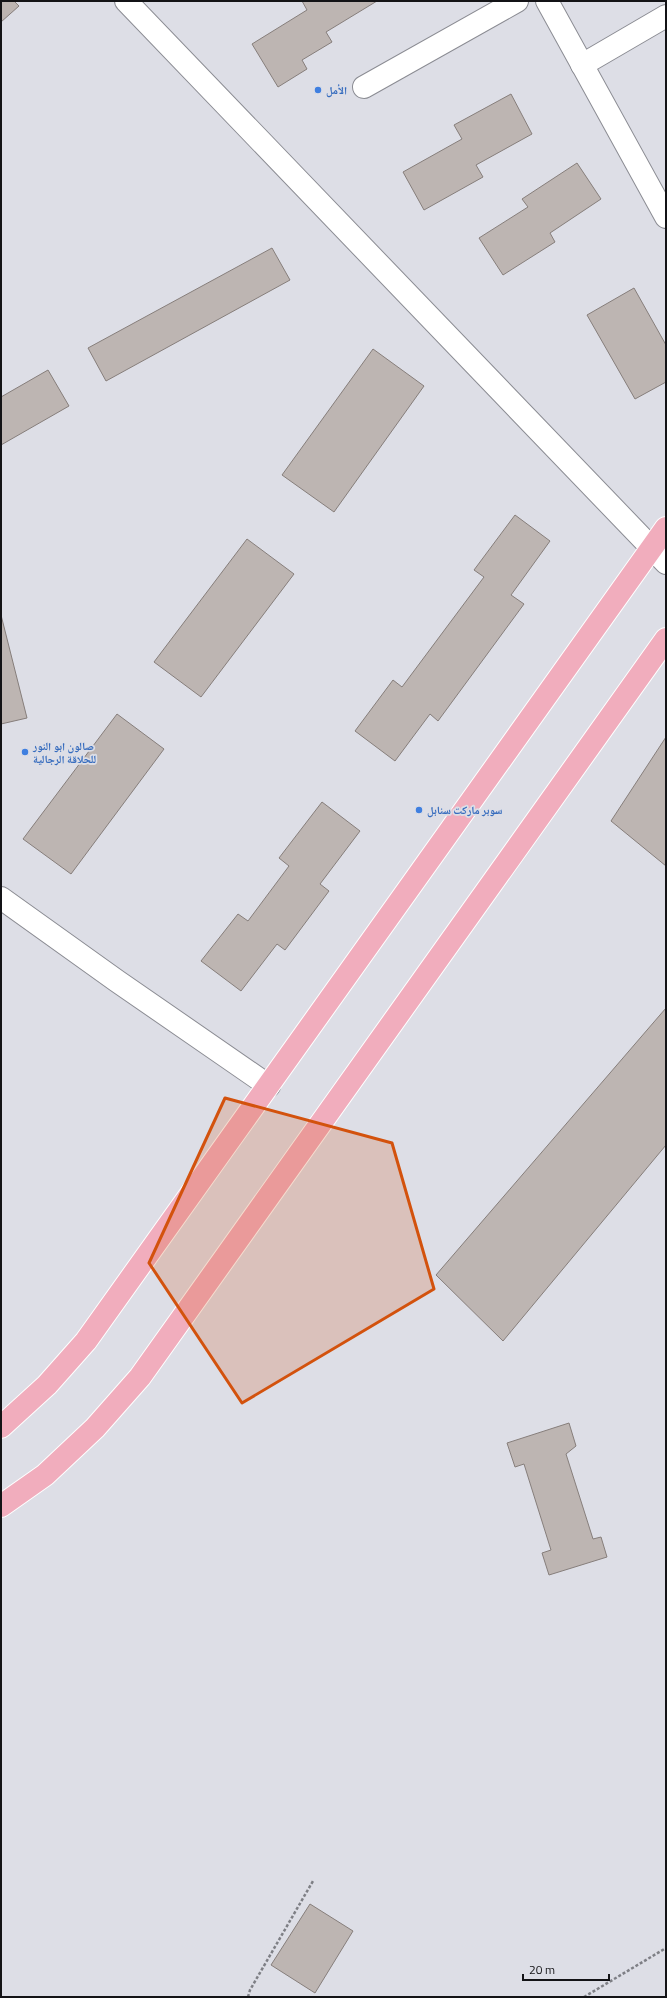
<svg xmlns="http://www.w3.org/2000/svg" width="667" height="1998" font-family="'Titillium Web','Noto Naskh Arabic',sans-serif">
<style>
.building{fill:#bdb5b2;stroke:#867e7b}
.lines{fill:none;stroke-linecap:round;stroke-linejoin:round}
.minor-casing{stroke:#8b8c93;stroke-width:24}
.major-casing{stroke:#fff;stroke-width:24}
.path{stroke:#7e7f85;stroke-width:2.5;stroke-dasharray:3 2;stroke-linecap:butt}
.minor{stroke:#fff;stroke-width:22}
.major{stroke:#f1adbd;stroke-width:22}
.marked{fill:#d3520d;fill-opacity:0.2;stroke:#d3520d;stroke-width:3;stroke-linejoin:round}
.shop-dot{fill:#3f7fe0;stroke:#dddee6;stroke-width:1.5}
.labels{text-anchor:middle;dominant-baseline:central;stroke-width:3.5;stroke-linejoin:round;paint-order:stroke}
.shop-label{font-size:11px;font-weight:bold;fill:#366cbe;stroke:#dddee6;text-anchor:start}
</style>
<rect width="100%" height="100%" fill="#dddee6"/>
<g class="building">
<path d="M1,1H14L19,6L1,22Z"/>
<path d="M302,1H377L326,32L332,42L302,60L307,69L278,87L252,44L307,10Z"/>
<path d="M511,94L532,134L476,165L483,177L424,210L403,172L462,139L454,125Z"/>
<path d="M577,163L601,199L550,233L555,242L503,275L479,238L528,207L522,199Z"/>
<path d="M272,248L290,280L106,381L88,348Z"/>
<path d="M634,288L666,345V382L635,399L587,315Z"/>
<path d="M373,349L424,386L334,512L282,475Z"/>
<path d="M48,370L69,406L1,445V397Z"/>
<path d="M515,515L550,541L511,595L524,604L438,721L430,714L395,761L355,731L393,680L402,687L484,577L474,570Z"/>
<path d="M247,539L294,574L201,697L154,662Z"/>
<path d="M1,615L27,718L1,724Z"/>
<path d="M117,714L164,749L71,874L23,839Z"/>
<path d="M666,737V866L611,821Z"/>
<path d="M322,802L360,831L320,884L329,891L285,950L277,944L241,991L201,961L238,914L248,921L289,866L279,858Z"/>
<path d="M666,1008V1145L503,1341L436,1275Z"/>
<path d="M569,1423L576,1446L566,1454L593,1539L601,1537L607,1557L549,1575L542,1553L551,1550L524,1464L515,1467L507,1443Z"/>
<path d="M310,1904L353,1931L315,1993L271,1965Z"/>
</g>
<g class="lines">
<g class="minor-casing">
<g id="minor">
<path d="M126,1L666,563"/>
<path d="M547,1L666,217"/>
<path d="M582,65L666,16"/>
<path d="M364,87L517,1"/>
<path d="M1,898L117,981L269,1086"/>
</g>
</g>
<g class="major-casing">
<g id="major">
<path d="M1,1427L47,1385L86,1341L666,528"/>
<path d="M1,1506L45,1475L95,1428L140,1377L666,639"/>
</g>
</g>
<g class="path">
<path d="M248,1997L250,1990L313,1881"/>
<path d="M584,1997L666,1948"/>
</g>
<use href="#minor" class="minor"/>
<use href="#major" class="major"/>
</g>
<path class="marked" d="M225,1098L392,1143L434,1289L242,1403L149,1263Z"/>
<g class="shop-dot">
<circle cx="318" cy="90" r="4"/>
<circle cx="25" cy="752" r="4"/>
<circle cx="419" cy="810" r="4"/>
</g>
<g class="labels">
<g class="shop-label">
<text x="326" y="90">الأمل</text>
<text x="33" y="746">صالون ابو النور<tspan x="33" dy="13">للحلاقة الرجالية</tspan></text>
<text x="427" y="810">سوبر ماركت سنابل</text>
</g>
</g>
<rect width="667" height="1998" fill="none" stroke="#131316" stroke-width="4"/>
<path d="M523 1974v6h86v-6" fill="none" stroke="#131316" stroke-width="2"/>
<text x="529" y="1974" font-size="12" fill="#131316" stroke="#dddee6" stroke-width="3" paint-order="stroke">20 m</text>
</svg>
